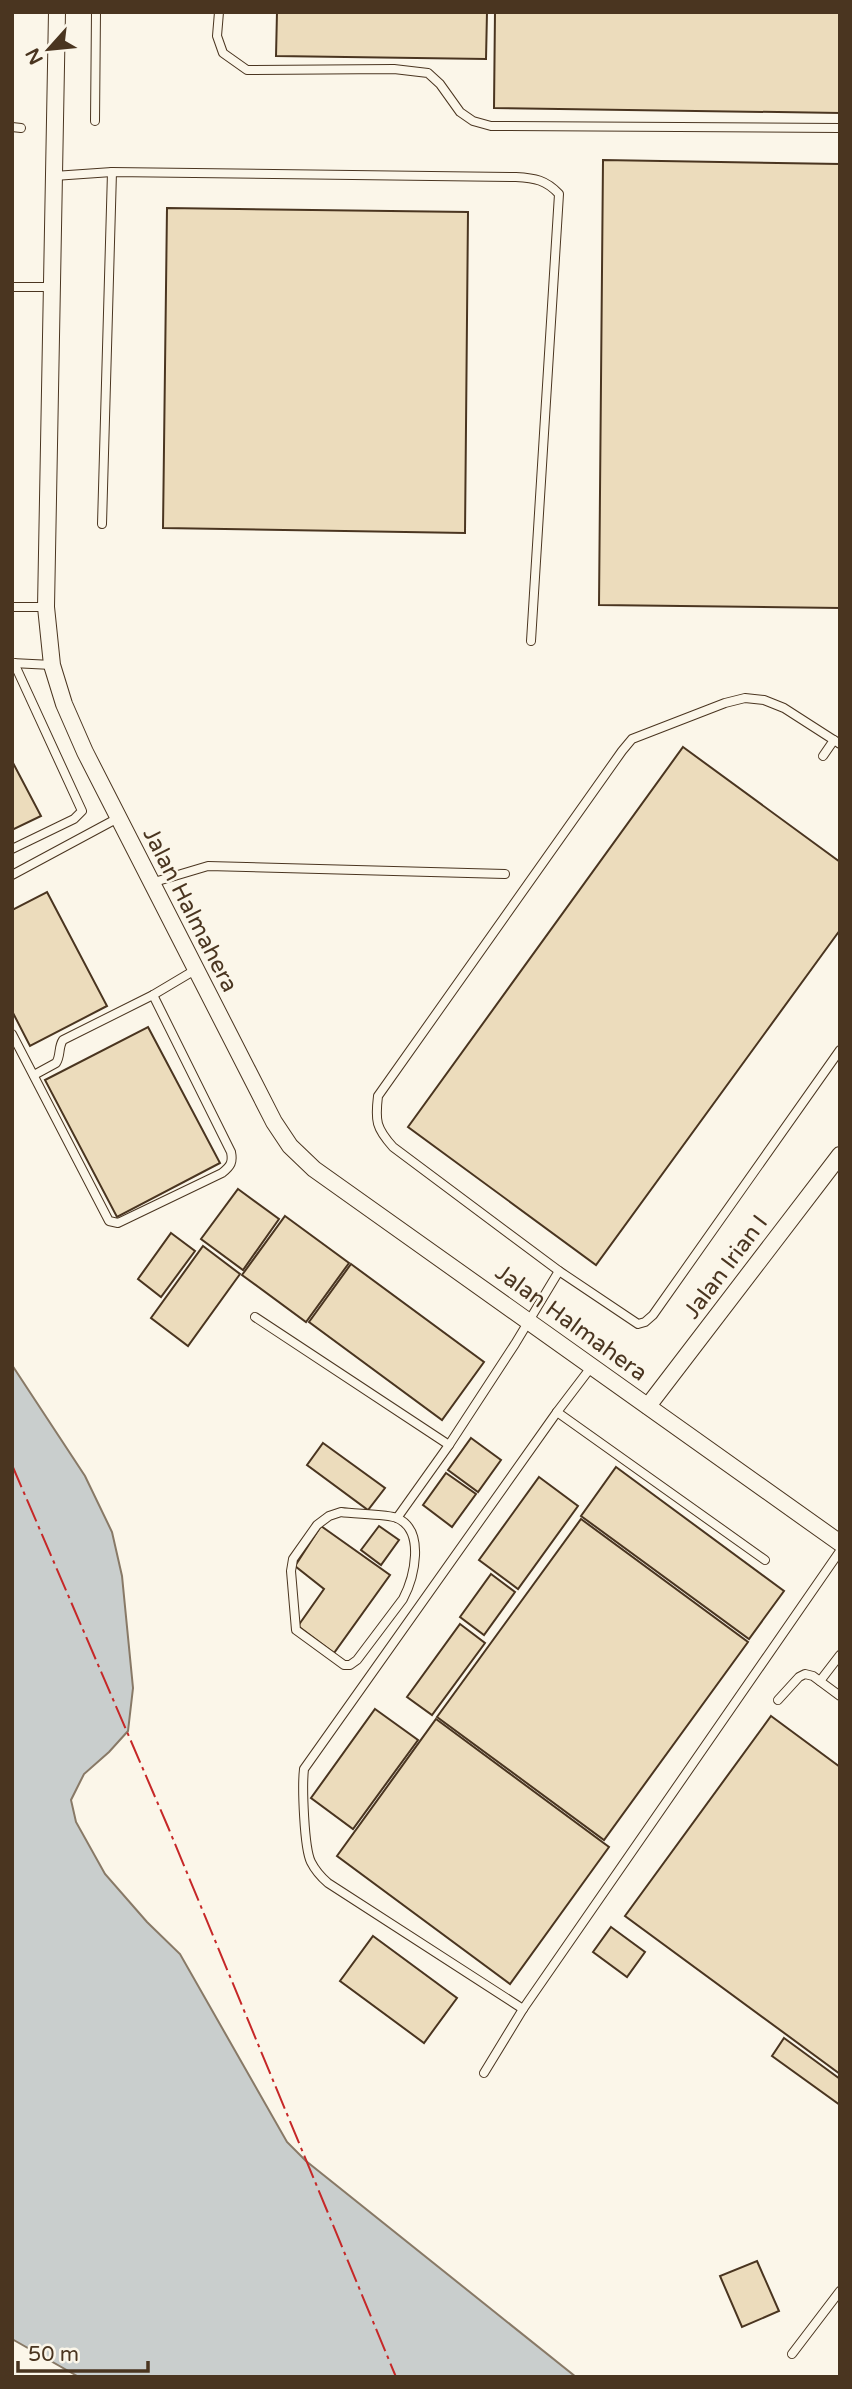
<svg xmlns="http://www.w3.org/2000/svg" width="852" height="2389" font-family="'Varela Round',sans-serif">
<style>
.water{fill:#c9cecd;stroke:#887966;stroke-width:2}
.building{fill:#ecdcbc;stroke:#4a3520;stroke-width:2}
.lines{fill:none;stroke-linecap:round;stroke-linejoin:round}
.lane-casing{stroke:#4a3520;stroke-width:10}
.street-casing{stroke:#4a3520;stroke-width:18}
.lane{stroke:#fbf6e9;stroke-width:8}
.street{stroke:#fbf6e9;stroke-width:16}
.power{stroke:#c62828;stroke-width:2;stroke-dasharray:24 5 3.5 5;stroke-linecap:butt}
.labels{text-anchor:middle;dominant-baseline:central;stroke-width:5;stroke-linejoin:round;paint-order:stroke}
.street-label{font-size:23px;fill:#4a3520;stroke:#fbf6e9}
</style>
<rect width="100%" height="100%" fill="#fbf6e9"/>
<path class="water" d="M12,1365L85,1476L112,1532L122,1576L133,1688L128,1731L109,1752L84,1774L71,1800L76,1822L105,1874L147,1922L180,1954L287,2142L306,2161L576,2377H79L12,2339Z"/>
<g class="building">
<path d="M277,12H487L486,59L276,56Z"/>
<path d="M495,12H840V113L494,108Z"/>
<path d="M603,160L840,164V608L599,605Z"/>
<path d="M167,208L468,212L465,533L163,528Z"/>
<path d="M683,747L840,862V930L596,1265L408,1127Z"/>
<path d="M12,761L41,816L12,830Z"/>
<path d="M47,892L107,1006L30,1046L12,1011V910Z"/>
<path d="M148,1027L220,1163L117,1217L45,1080Z"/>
<path d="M238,1189L279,1219L243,1270L201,1239Z"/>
<path d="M285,1216L349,1263L306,1322L242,1275Z"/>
<path d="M171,1233L195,1251L161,1297L138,1279Z"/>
<path d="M203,1246L240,1274L188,1346L151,1318Z"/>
<path d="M351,1264L484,1362L442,1420L309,1322Z"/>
<path d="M471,1438L501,1460L478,1492L448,1470Z"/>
<path d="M323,1443L385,1488L368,1510L307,1465Z"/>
<path d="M616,1467L784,1591L749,1639L581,1516Z"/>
<path d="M446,1473L476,1494L452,1527L423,1505Z"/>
<path d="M539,1477L578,1506L518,1589L479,1560Z"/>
<path d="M581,1519L748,1642L604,1840L437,1717Z"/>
<path d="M321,1526L390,1575L334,1653L298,1626L324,1589L295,1566Z"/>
<path d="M379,1526L399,1540L381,1565L361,1550Z"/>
<path d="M491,1574L515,1592L484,1635L460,1617Z"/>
<path d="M460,1624L485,1643L432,1715L407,1697Z"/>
<path d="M375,1709L418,1740L353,1829L311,1798Z"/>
<path d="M771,1716L840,1767V2074L625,1916Z"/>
<path d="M436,1719L609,1847L510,1984L337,1856Z"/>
<path d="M611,1927L645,1952L627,1977L593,1952Z"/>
<path d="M373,1936L457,1998L424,2043L340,1981Z"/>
<path d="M784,2038L840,2079V2105L772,2056Z"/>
<path d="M757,2261L779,2311L742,2327L720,2276Z"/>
</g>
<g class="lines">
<g class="lane-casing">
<g id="lane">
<path d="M219,12L217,36L223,53L247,70L394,69L428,73L440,84L460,112L473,121L491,126L840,128"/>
<path d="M95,121L96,12"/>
<path d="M12,127L21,128"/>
<path d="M54,176L112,172L516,177C535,178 546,180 559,194L531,641"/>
<path d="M12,287H52"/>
<path d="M102,524L112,172"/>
<path d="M12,607H46"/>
<path d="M12,663L52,665"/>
<path d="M840,744L784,708L764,700L745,698L725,703L632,739L622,751L378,1096C375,1121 376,1128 393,1147L559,1271L638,1324L645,1322L653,1315L840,1050"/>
<path d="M823,756L834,740"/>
<path d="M12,849L74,819L82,811L14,663"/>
<path d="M12,875L118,818"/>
<path d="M151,883L208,866L505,874"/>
<path d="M12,1034L109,1221L118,1223L222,1173C231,1166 233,1162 231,1152L153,995"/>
<path d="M34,1075L56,1063C61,1056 58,1047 63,1040L153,995L195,970"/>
<path d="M255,1317L449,1445L515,1344L559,1271"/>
<path d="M557,1412L765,1560"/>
<path d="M341,1512C353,1514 387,1514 397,1518C426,1531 414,1578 403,1599L357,1660L350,1665H344L296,1630L291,1571L293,1559L317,1525L329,1516Z"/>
<path d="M397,1518L449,1445"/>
<path d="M820,1681L840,1655"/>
<path d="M778,1700L799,1677L805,1674L813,1676L840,1696"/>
<path d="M523,2009L328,1883C321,1877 315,1870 311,1862C304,1848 302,1786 304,1769L557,1412L592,1366"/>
<path d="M484,2073L523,2009L840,1551"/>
<path d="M792,2354L840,2291"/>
</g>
</g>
<g class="street-casing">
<g id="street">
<path d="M57,12L46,607L52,665L64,704L85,752L274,1122L290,1146L314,1169L840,1543"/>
<path d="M648,1406L840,1155"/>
</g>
</g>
<use href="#lane" class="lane"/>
<use href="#street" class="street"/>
<path class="power" d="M12,1465L168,1827L396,2377"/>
</g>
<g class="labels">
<g class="street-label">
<text transform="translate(190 910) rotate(63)">Jalan Halmahera</text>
<text transform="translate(726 1267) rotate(-53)">Jalan Irian I</text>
<text transform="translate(571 1323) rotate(36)">Jalan Halmahera</text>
</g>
</g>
<rect width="852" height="2389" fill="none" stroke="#4a3520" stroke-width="28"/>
<g transform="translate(49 49) rotate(243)" stroke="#fbf6e9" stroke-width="5" paint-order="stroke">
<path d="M0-5L12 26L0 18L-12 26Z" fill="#4a3520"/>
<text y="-10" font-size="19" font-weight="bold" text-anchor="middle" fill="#4a3520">N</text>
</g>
<path d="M18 2361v10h130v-10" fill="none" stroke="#4a3520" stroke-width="3.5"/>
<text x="28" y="2361" font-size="21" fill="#4a3520" stroke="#fbf6e9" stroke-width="5" paint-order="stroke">50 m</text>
</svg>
